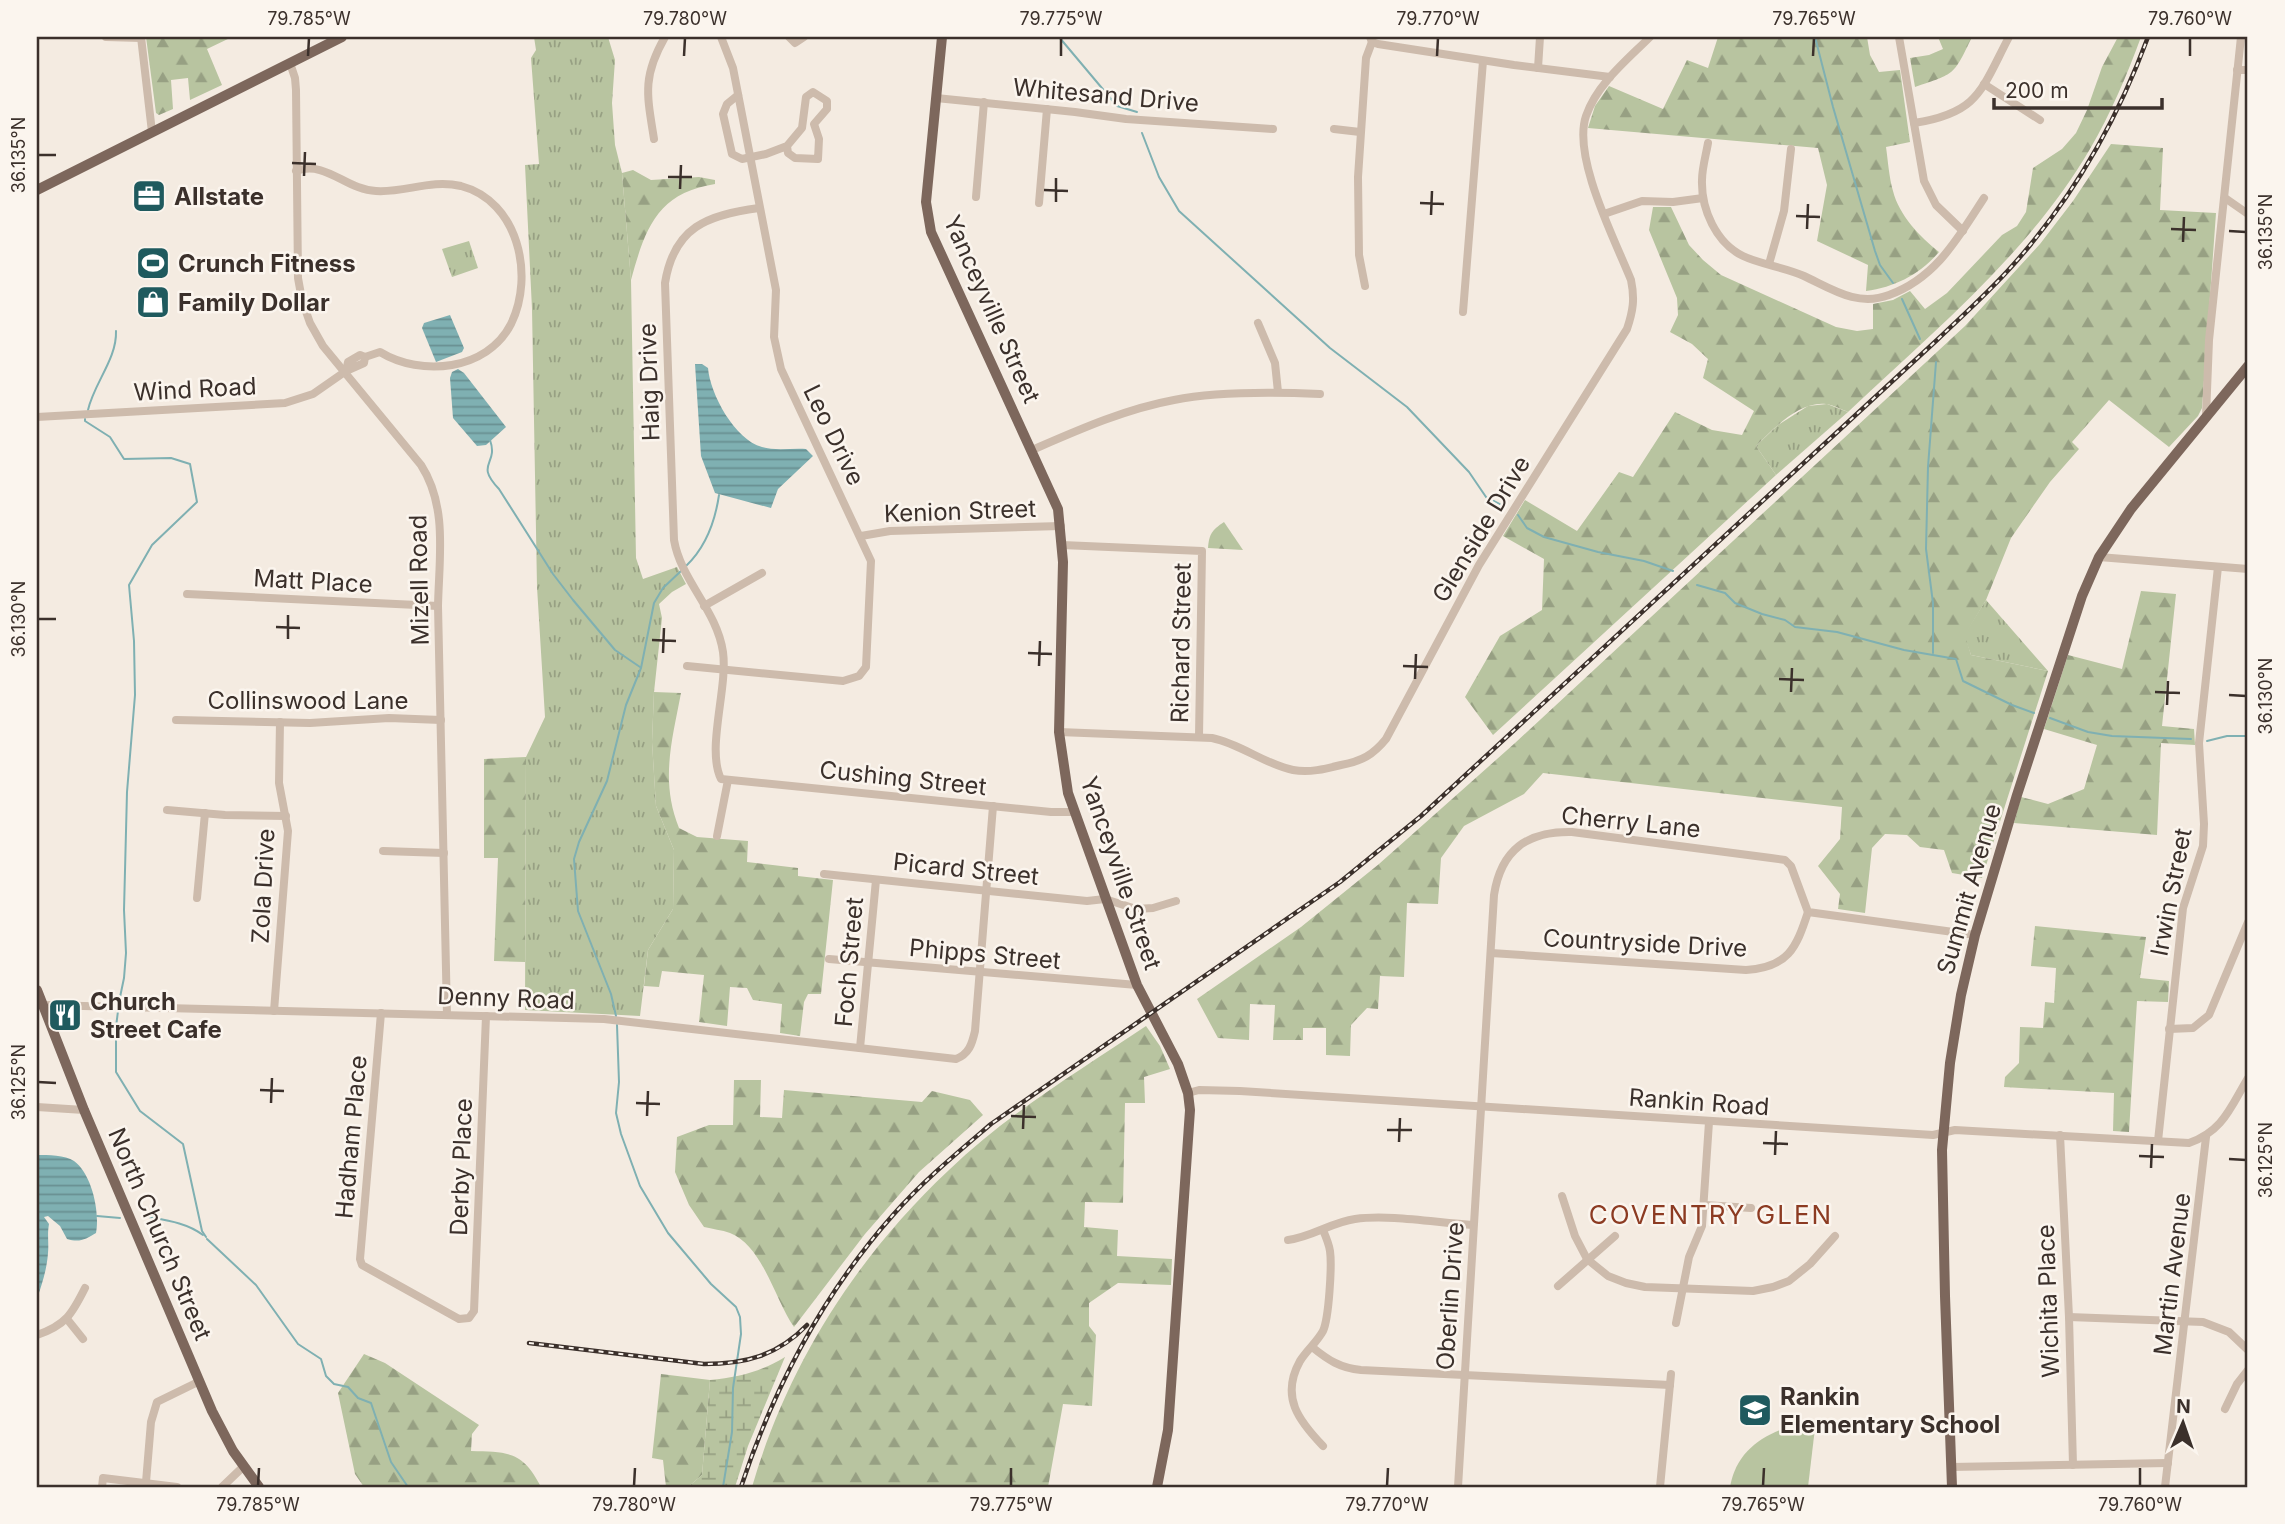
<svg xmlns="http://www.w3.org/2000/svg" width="2285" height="1524" font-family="Inter,sans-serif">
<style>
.grass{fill:url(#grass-tufts)}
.forest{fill:url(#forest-firs)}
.wetland{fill:url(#wetland-marsh)}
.pitch{fill:#b8c4a0}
.water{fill:url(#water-rules)}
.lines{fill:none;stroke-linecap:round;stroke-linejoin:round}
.stream{stroke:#7fb0b2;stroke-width:2}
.minor{stroke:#cdbbac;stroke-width:8}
.major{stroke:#7d675c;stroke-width:10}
.rail-casing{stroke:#3b302b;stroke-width:4.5}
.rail{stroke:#fbf5ee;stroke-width:2;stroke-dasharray:5;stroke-linecap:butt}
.ticks{fill:none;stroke:#3b302b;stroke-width:2.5}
.labels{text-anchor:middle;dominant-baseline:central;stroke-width:5;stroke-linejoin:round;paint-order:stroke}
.street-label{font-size:24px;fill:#3b302b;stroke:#fbf5ee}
.poi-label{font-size:24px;font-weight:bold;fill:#3b302b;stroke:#fbf5ee;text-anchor:start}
.neighbourhood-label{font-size:26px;letter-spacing:2px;fill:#8c3b22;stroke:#fbf5ee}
.neatline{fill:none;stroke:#3b302b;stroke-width:2.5}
.ticks-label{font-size:18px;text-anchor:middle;fill:#3b302b}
</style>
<defs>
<pattern id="grass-tufts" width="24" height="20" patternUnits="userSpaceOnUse" patternTransform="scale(1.75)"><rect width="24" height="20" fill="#b8c4a0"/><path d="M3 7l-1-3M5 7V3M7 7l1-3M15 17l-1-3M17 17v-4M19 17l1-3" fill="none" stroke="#97a083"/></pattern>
<pattern id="forest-firs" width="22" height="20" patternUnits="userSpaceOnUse" patternTransform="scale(1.75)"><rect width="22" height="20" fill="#b8c4a0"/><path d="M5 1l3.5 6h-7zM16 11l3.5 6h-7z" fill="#97a083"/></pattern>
<pattern id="wetland-marsh" width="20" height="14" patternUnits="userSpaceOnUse" patternTransform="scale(1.75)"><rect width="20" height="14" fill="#b8c4a0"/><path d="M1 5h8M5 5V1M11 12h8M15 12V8" fill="none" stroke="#97a083"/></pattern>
<pattern id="water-rules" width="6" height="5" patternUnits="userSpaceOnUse" patternTransform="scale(1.75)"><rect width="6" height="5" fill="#7fb0b2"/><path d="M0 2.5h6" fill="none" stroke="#699091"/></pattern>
</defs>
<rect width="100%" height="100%" fill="#f4ebe1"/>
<g class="grass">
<path d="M534,37H608L615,60L612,103L615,145L622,173L631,280L636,558L643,579L677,567L686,584L672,592L659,604L662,618L654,692L652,742L656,806L674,850L673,909L648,950L640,1016L525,1010L526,757L545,717L537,587L532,309L525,165L539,164L531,58L536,50Z"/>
<path d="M469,241L478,268L452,277L442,249Z"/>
<path d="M1827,404L1848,412L1776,475L1756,446L1778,425L1808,406Z"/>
<path d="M1986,600L2048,671L1971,655L1964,635Z"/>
</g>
<g class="forest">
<path d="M146,37H232L207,49L222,85L190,100L188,78L171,80L173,109L159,115L156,113Z"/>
<path d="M1718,37H1867L1870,55L1879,72L1900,70L1910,142L1886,147C1888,161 1889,177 1893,191C1899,215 1920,237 1939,252C1919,275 1895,287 1866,291L1868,265L1817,241L1827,185L1818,148L1588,128L1595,106L1609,86L1663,109L1687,60L1708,68Z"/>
<path d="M1938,37H1972C1953,76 1956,73 1915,87L1910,58L1929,55L1943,49Z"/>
<path d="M2118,37H2141C2127,75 2111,113 2090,149C2030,252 1934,331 1848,412C1841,409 1833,405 1826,404C1799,401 1773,429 1756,446L1776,475L1493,735L1465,697L1500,636L1542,610L1544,559L1503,536L1525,500L1577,531L1619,472L1633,477L1675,412L1712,430L1742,435L1754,411L1703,378L1708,359L1692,344L1670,332L1678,315L1677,298L1649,230L1653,207H1671L1689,245L1703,260L1721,275L1836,327L1857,331L1873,329V304L1893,300L1910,291L1925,309L1947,293L2002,235L2017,226L2026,212L2033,168L2062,149L2076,133L2087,110L2102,67Z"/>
<path d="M2111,144L2163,148L2160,210L2216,213L2202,408L2198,416L2169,447L2109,400L2072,442L2079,449L2050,482L2011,538L1986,600L1965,635L1971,655L2048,671L1982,878L1952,873L1944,850L1920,847L1907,835L1885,834L1872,848L1865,913L1838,909L1840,894L1818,866L1840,839L1842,807L1543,773L1524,794L1464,826L1441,858L1438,904L1407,903L1404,977L1380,976L1378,1009L1367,1008L1351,1025L1350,1056L1326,1055V1028H1303V1040H1273L1275,1005L1250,1004L1249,1040L1218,1038L1197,999L1301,927L1379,864L1515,743L1965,326L2040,244L2073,201Z"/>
<path d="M633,170L651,180L699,177L715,180V184C657,193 645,229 631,280L622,173Z"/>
<path d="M1224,522L1243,550L1208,548C1209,534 1212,530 1224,522Z"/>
<path d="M2141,591L2176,594L2162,726L2194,729L2195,745L2161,743L2157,835L2014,823L2021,797L2048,804L2084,789L2097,745L2044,729L2068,655L2122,669Z"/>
<path d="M654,692L681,693C672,741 660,781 679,828L697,837L748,841L747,862L798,868V876L833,880L821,994H808L804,1002L800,1036L780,1033L782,1004L753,1000L747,988L730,987L727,1026L699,1022L704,975L662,971L659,987L644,986L648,950L673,909L674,850L656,806L652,742Z"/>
<path d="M526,757L525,962L494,961L498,858H484V759Z"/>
<path d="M2035,926L2146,937L2140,978L2169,981L2168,1002L2137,1001L2129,1132L2113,1131L2114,1093L2004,1087L2005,1077L2019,1063L2020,1027L2043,1028L2045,1002L2054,1003L2056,968L2031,966Z"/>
<path d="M1146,1026L1160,1046L1170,1069L1144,1077L1145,1103H1125L1123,1203L1085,1202L1084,1227L1118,1230L1117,1256L1172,1259L1171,1285L1118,1283L1089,1303V1326L1096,1335L1092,1406L1063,1404L1048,1487H752C787,1366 856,1257 949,1170C1007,1114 1079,1071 1146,1026Z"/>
<path d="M734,1080H761L760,1117L782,1118L784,1090L922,1102L932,1091L970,1100L983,1115L919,1172L865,1234L794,1327C775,1300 763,1246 730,1233C722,1230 712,1229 704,1227L689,1205L675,1172L677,1137L709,1125H733Z"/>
<path d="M364,1354L385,1363L479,1425L472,1434L471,1451C508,1452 523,1451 541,1487H364L355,1474L338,1393Z"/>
<path d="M661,1374L710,1380L702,1475L688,1487H666L663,1460L652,1458Z"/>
</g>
<path class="wetland" d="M785,1357L748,1446L735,1487H688L702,1475L710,1380C739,1377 760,1372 785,1357Z"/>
<path class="pitch" d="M1795,1425L1815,1428L1808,1487H1730C1736,1452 1762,1434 1795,1425Z"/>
<g class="water">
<path d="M450,315L464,348L462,352L436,362L422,328L424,323Z"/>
<path d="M695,364H702L708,368C710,394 735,440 762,447C775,451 792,448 806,449L813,456L778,489L771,508L715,493L701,456Z"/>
<path d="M458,369L464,373L506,427L486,445L477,446L453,418L450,378L452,372Z"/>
<path d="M37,1155C48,1155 65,1155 74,1161C92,1174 100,1212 96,1233C86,1239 80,1243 67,1239L60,1226L48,1216L44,1217L49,1224C47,1235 49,1243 48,1253C47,1269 42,1284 37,1299Z"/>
</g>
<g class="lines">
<g class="stream">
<path d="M1059,37L1117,106L1137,112"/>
<path d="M1815,37L1833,107L1875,251L1880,265L1893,283"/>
<path d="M1142,133L1159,177L1179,211L1330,348L1407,407L1469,472L1486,497L1505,507"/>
<path d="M1902,299L1920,339"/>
<path d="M88,410C94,383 117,359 116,331"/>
<path d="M85,419V421L110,437L124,459L171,458L190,464L197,502L152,545L129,585L134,641L135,695L127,792L124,910L126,953L124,978L119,1002"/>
<path d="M490,440C499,465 474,463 499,489L553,574L573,600L615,650L640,667"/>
<path d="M1518,515L1527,528L1544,537L1598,552L1644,561L1673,571"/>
<path d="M686,566C706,547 715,522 719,495"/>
<path d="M1697,585L1725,593L1735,603L1762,614L1785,620L1795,627L1837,632L1904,650L1956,659L1963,681L2012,705L2034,713"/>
<path d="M1933,653V603L1926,549L1928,467L1936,362"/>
<path d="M2050,718L2088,732L2112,736L2191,739"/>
<path d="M2207,741L2227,736H2248"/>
<path d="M118,1011L116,1027V1072L140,1111L183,1144L202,1231L206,1237"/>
<path d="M616,1016L611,994L578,911L574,859L579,842L607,781L626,705L641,668L654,603L663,588L682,570"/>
<path d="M617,1025L619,1082L616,1113L621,1134L640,1186L668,1233L711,1284L736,1307L740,1317L741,1334L733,1388L732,1432L723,1487"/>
<path d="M97,1216L120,1218"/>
<path d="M143,1216C164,1220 186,1222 203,1235"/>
<path d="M207,1239L256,1285L298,1344L321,1359L326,1376L334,1384L348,1387L358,1398L371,1403L391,1462L408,1487"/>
</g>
<g class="minor">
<path d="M106,37L141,38"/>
<path d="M141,37L152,132"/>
<path d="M789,37L795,43L804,37"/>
<path d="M1370,37L1372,42L1378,44L1514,65L1610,77"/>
<path d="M1899,37L1924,181L1936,205L1963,231"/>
<path d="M290,63L295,78L296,90L298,278L302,300L310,323L323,346L421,465C448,507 439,558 438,606L447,1015"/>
<path d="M1538,68L1540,37"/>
<path d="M2237,70H2248"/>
<path d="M1984,84L2040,120"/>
<path d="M738,95L727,104L723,114L732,154L742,159L766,154L787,146L802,128L806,97L813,92L827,101V109L814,124L819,139L818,159L795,158L788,153L787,146"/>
<path d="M936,98L1075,112L1126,119L1273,129"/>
<path d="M1914,123C1979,113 1981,90 2009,37"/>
<path d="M1334,129L1360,132"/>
<path d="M654,139C647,95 642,77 665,37"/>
<path d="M1708,143C1706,155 1702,168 1702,180C1701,209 1716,243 1743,256C1762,265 1784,267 1804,276C1832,289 1857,307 1889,295C1936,278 1958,238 1984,198"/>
<path d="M296,171C326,160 346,190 376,191C405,193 430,179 461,186C518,201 535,275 511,324C487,371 421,377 380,352L365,357"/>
<path d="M976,197L984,102"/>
<path d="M2225,198L2248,214"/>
<path d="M1039,203L1047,109"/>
<path d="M759,208C707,215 674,227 665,283L674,540C681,581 717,610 723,652C728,688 706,749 721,779L1051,812H1074"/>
<path d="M1604,214L1642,201L1673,202L1703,198"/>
<path d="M1769,264L1784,211L1791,149"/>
<path d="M1365,286L1359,255L1358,177L1366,58L1372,42"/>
<path d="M1463,312L1483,61"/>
<path d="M1258,323L1275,363L1278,392"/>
<path d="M2206,416L2209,340L2241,37"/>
<path d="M37,417L285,403L313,394L346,371L364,363L365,357L360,355L348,362L346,371"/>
<path d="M1032,450C1078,430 1125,409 1174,400C1219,391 1275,392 1320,394"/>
<path d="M861,536L890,531L1061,526"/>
<path d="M1062,545L1202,551L1199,736"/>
<path d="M2099,557L2248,569"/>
<path d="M187,594L438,606"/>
<path d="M704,606L762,573"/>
<path d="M687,666L843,681L859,676L866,667L871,561L781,369L774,337L776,290L733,68L721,37"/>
<path d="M176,720L310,723L389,718L441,720"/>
<path d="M1059,732L1212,738C1241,744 1264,764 1293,770C1309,773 1325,769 1341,765C1362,761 1373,755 1386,739L1479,565L1627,329C1633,311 1635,299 1631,280C1615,240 1572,157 1586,116C1597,84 1627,60 1650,37"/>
<path d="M167,810L225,815L286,816"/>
<path d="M717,836L728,780"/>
<path d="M383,851L444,853"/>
<path d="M824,874L1087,901L1105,899L1136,909L1153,908L1176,901"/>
<path d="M197,898L205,813"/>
<path d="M1491,953L1746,970C1788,967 1796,949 1808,912"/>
<path d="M829,959L1137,985"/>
<path d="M43,1005L604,1019L956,1059C969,1054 972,1044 975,1031L993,806"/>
<path d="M274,1011L288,831L279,783L280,722"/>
<path d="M381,1013L360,1259L362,1265L459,1319L469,1318L474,1311L486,1016"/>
<path d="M2169,1029L2193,1028L2209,1015L2248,922"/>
<path d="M860,1048L876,880"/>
<path d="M1188,1093L1199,1090L1240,1091L1933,1135L1955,1130L2189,1143C2223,1131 2230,1108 2248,1078"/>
<path d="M37,1107L84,1110"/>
<path d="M2060,1135L2069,1317L2073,1465"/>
<path d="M2158,1141L2183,908L2203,846L2204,824L2199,743L2218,567"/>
<path d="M1562,1196L1575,1236L1587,1259L1608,1276L1626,1283L1645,1287L1753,1291L1773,1287L1789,1281L1810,1264L1835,1236"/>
<path d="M1705,1205L1751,1208"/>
<path d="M1323,1230C1326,1237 1329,1244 1330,1251C1332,1265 1329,1318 1323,1331C1317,1342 1307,1350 1300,1361C1280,1397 1299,1421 1323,1446"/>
<path d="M1288,1240C1312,1237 1332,1222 1355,1219C1389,1214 1438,1223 1473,1225"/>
<path d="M1558,1286L1615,1236"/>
<path d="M2069,1317L2203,1322L2229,1332L2248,1350"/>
<path d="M67,1319L83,1339"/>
<path d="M1676,1323L1689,1257L1702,1226L1709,1122"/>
<path d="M37,1335C66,1325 72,1314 85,1288"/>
<path d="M1312,1347C1328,1360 1340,1368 1361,1370L1670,1385"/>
<path d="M2225,1409L2237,1384L2248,1370"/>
<path d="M1951,1467L2168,1463"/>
<path d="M146,1482L151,1422L157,1402L200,1381"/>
<path d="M102,1487L103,1478L177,1487"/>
<path d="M222,1487L244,1466"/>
<path d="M1458,1487L1494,895C1501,850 1527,831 1572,832L1771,858L1785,860L1791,866L1808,912L1975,935"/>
<path d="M1660,1487L1671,1374"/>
<path d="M2165,1487L2206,1137"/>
</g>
<g class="major">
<path d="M942,37L926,202L931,232L1058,509L1063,562L1059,732L1068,793L1137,985L1178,1064L1188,1093L1190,1110L1168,1430L1157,1487"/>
<path d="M37,190L342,37"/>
<path d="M37,990L84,1110L212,1411L233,1451L259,1487"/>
<path d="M1952,1487L1945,1296L1942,1150L1950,1063L1961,995L1975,935L2017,795L2082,596L2099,557L2131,509L2248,366"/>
</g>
<g class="rail-casing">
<g id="rail">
<path d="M529,1343L704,1364C745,1364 777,1356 807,1325"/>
<path d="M741,1487C774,1387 823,1294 893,1215C923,1181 957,1153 991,1124L1340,882L1421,816L1937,340C1962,316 1989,292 2013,265C2072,199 2117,121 2148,37"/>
</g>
</g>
<use href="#rail" class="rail"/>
</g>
<path class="ticks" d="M308,56L309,38M684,56L685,38M1061,56V38M1437,56L1438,38M1813,56L1814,38M2190,56V38M38,155H56M292,163L316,164M304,176L305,152M668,177H692M680,189L681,165M1044,190L1068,191M1056,202V178M1420,203L1444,204M1431,215L1432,191M1796,216L1820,217M1807,229L1808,204M2171,229L2196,230M2229,231L2246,232M2183,242L2184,217M38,619H56M276,627L300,628M288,639V615M652,640L676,641M663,653L664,628M1028,653L1052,654M1039,666L1040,641M1403,666L1428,667M1415,679L1416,654M1779,679L1804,680M1791,692L1792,668M2155,692L2180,693M2229,695L2246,696M2167,705L2168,681M38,1082L56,1083M260,1090L284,1091M271,1103L272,1078M636,1103L660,1104M647,1116L648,1091M1011,1116L1036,1117M1023,1129L1024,1105M1387,1130H1412M1399,1142L1400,1118M1763,1143L1788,1144M1775,1155L1776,1131M2139,1156L2164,1157M2229,1159L2246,1160M2151,1168L2152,1144M258,1486L259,1468M634,1486L635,1468M1011,1486V1468M1387,1486L1388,1468M1763,1486L1764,1468M2140,1486V1468"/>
<defs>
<g id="office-square" transform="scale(1.75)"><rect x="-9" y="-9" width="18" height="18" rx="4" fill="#1f5a5e" stroke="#fbf5ee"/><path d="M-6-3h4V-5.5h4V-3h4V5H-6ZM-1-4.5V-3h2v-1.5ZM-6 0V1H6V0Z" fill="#fff"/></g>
<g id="stadium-square" transform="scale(1.75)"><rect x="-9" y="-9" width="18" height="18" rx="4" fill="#1f5a5e" stroke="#fbf5ee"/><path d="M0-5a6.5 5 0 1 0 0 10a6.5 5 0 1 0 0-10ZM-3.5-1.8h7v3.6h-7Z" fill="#fff"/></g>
<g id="shop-square" transform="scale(1.75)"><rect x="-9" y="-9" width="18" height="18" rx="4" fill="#1f5a5e" stroke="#fbf5ee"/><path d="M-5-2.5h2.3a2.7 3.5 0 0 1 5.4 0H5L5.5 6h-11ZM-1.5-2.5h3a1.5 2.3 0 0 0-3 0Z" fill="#fff"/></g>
<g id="restaurant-square" transform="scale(1.75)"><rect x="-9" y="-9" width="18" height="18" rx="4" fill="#1f5a5e" stroke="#fbf5ee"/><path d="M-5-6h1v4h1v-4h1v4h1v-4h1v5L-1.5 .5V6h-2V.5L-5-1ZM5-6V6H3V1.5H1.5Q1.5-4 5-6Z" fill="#fff"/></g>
<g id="school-square" transform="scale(1.75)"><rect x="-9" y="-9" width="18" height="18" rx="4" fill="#1f5a5e" stroke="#fbf5ee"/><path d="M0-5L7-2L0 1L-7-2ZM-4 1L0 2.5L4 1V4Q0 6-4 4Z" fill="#fff"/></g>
</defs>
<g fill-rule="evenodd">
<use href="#office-square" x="149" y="196"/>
<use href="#stadium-square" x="153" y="263"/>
<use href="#shop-square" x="153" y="302"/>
<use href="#restaurant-square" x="65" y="1015"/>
<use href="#school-square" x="1755" y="1410"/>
</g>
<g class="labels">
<g class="street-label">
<text transform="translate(1106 95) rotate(5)">Whitesand Drive</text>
<text transform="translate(992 309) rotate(66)">Yanceyville Street</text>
<text transform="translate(649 382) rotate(-92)">Haig Drive</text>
<text transform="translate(195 389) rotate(-3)">Wind Road</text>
<text transform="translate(834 435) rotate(64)">Leo Drive</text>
<text transform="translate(960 511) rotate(-2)">Kenion Street</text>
<text transform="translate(1481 529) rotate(-59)">Glenside Drive</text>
<text transform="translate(419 580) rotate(-91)">Mizell Road</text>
<text transform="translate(313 581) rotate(3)">Matt Place</text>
<text transform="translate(1181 643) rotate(-89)">Richard Street</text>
<text x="308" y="700">Collinswood Lane</text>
<text transform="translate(903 778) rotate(6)">Cushing Street</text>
<text transform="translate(1631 822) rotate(6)">Cherry Lane</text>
<text transform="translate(966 869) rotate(6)">Picard Street</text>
<text transform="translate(1121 873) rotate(71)">Yanceyville Street</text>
<text transform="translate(263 886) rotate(-87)">Zola Drive</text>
<text transform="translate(1969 889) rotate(-74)">Summit Avenue</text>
<text transform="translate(2171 892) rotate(-79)">Irwin Street</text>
<text transform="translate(1645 943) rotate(3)">Countryside Drive</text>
<text transform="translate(985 954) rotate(5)">Phipps Street</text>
<text transform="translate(849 962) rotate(-85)">Foch Street</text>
<text transform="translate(506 998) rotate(2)">Denny Road</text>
<text transform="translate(1699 1102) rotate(4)">Rankin Road</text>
<text transform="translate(351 1137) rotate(-85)">Hadham Place</text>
<text transform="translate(461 1167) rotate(-88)">Derby Place</text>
<text transform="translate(160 1234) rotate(67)">North Church Street</text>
<text transform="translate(2172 1274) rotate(-83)">Martin Avenue</text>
<text transform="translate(1450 1296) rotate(-86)">Oberlin Drive</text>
<text transform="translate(2048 1301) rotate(-92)">Wichita Place</text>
</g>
<g class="poi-label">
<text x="174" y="196">Allstate</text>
<text x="178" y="263">Crunch Fitness</text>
<text x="178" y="302">Family Dollar</text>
<text x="90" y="1001">Church<tspan x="90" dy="28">Street Cafe</tspan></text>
<text x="1780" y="1396">Rankin<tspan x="1780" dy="28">Elementary School</tspan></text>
</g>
<g class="neighbourhood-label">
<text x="1711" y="1214">COVENTRY GLEN</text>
</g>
</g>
<rect width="2285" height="1524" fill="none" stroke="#fbf5ee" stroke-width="77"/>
<g transform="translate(2183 1423) rotate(2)" stroke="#fbf5ee" stroke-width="5" paint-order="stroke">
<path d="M0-5L12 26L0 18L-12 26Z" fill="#3b302b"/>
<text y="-10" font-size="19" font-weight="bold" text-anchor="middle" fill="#3b302b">N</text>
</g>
<path d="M1994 98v10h168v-10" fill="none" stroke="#3b302b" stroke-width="3.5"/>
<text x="2005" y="98" font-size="21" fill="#3b302b" stroke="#fbf5ee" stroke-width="5" paint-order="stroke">200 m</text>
<rect x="38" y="38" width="2208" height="1448" class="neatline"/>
<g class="ticks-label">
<text x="309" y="25">79.785°W</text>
<text x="685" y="25">79.780°W</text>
<text x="1061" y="25">79.775°W</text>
<text x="1438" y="25">79.770°W</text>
<text x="1814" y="25">79.765°W</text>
<text x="2190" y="25">79.760°W</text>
<text transform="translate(19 155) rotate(-90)" y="6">36.135°N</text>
<text transform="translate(2266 232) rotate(-90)" y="6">36.135°N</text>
<text transform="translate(19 619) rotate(-90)" y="6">36.130°N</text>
<text transform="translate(2266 696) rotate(-90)" y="6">36.130°N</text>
<text transform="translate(19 1082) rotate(-90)" y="6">36.125°N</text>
<text transform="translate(2266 1160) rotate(-90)" y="6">36.125°N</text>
<text x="258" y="1511">79.785°W</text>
<text x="634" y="1511">79.780°W</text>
<text x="1011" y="1511">79.775°W</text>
<text x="1387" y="1511">79.770°W</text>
<text x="1763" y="1511">79.765°W</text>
<text x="2140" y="1511">79.760°W</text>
</g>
</svg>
